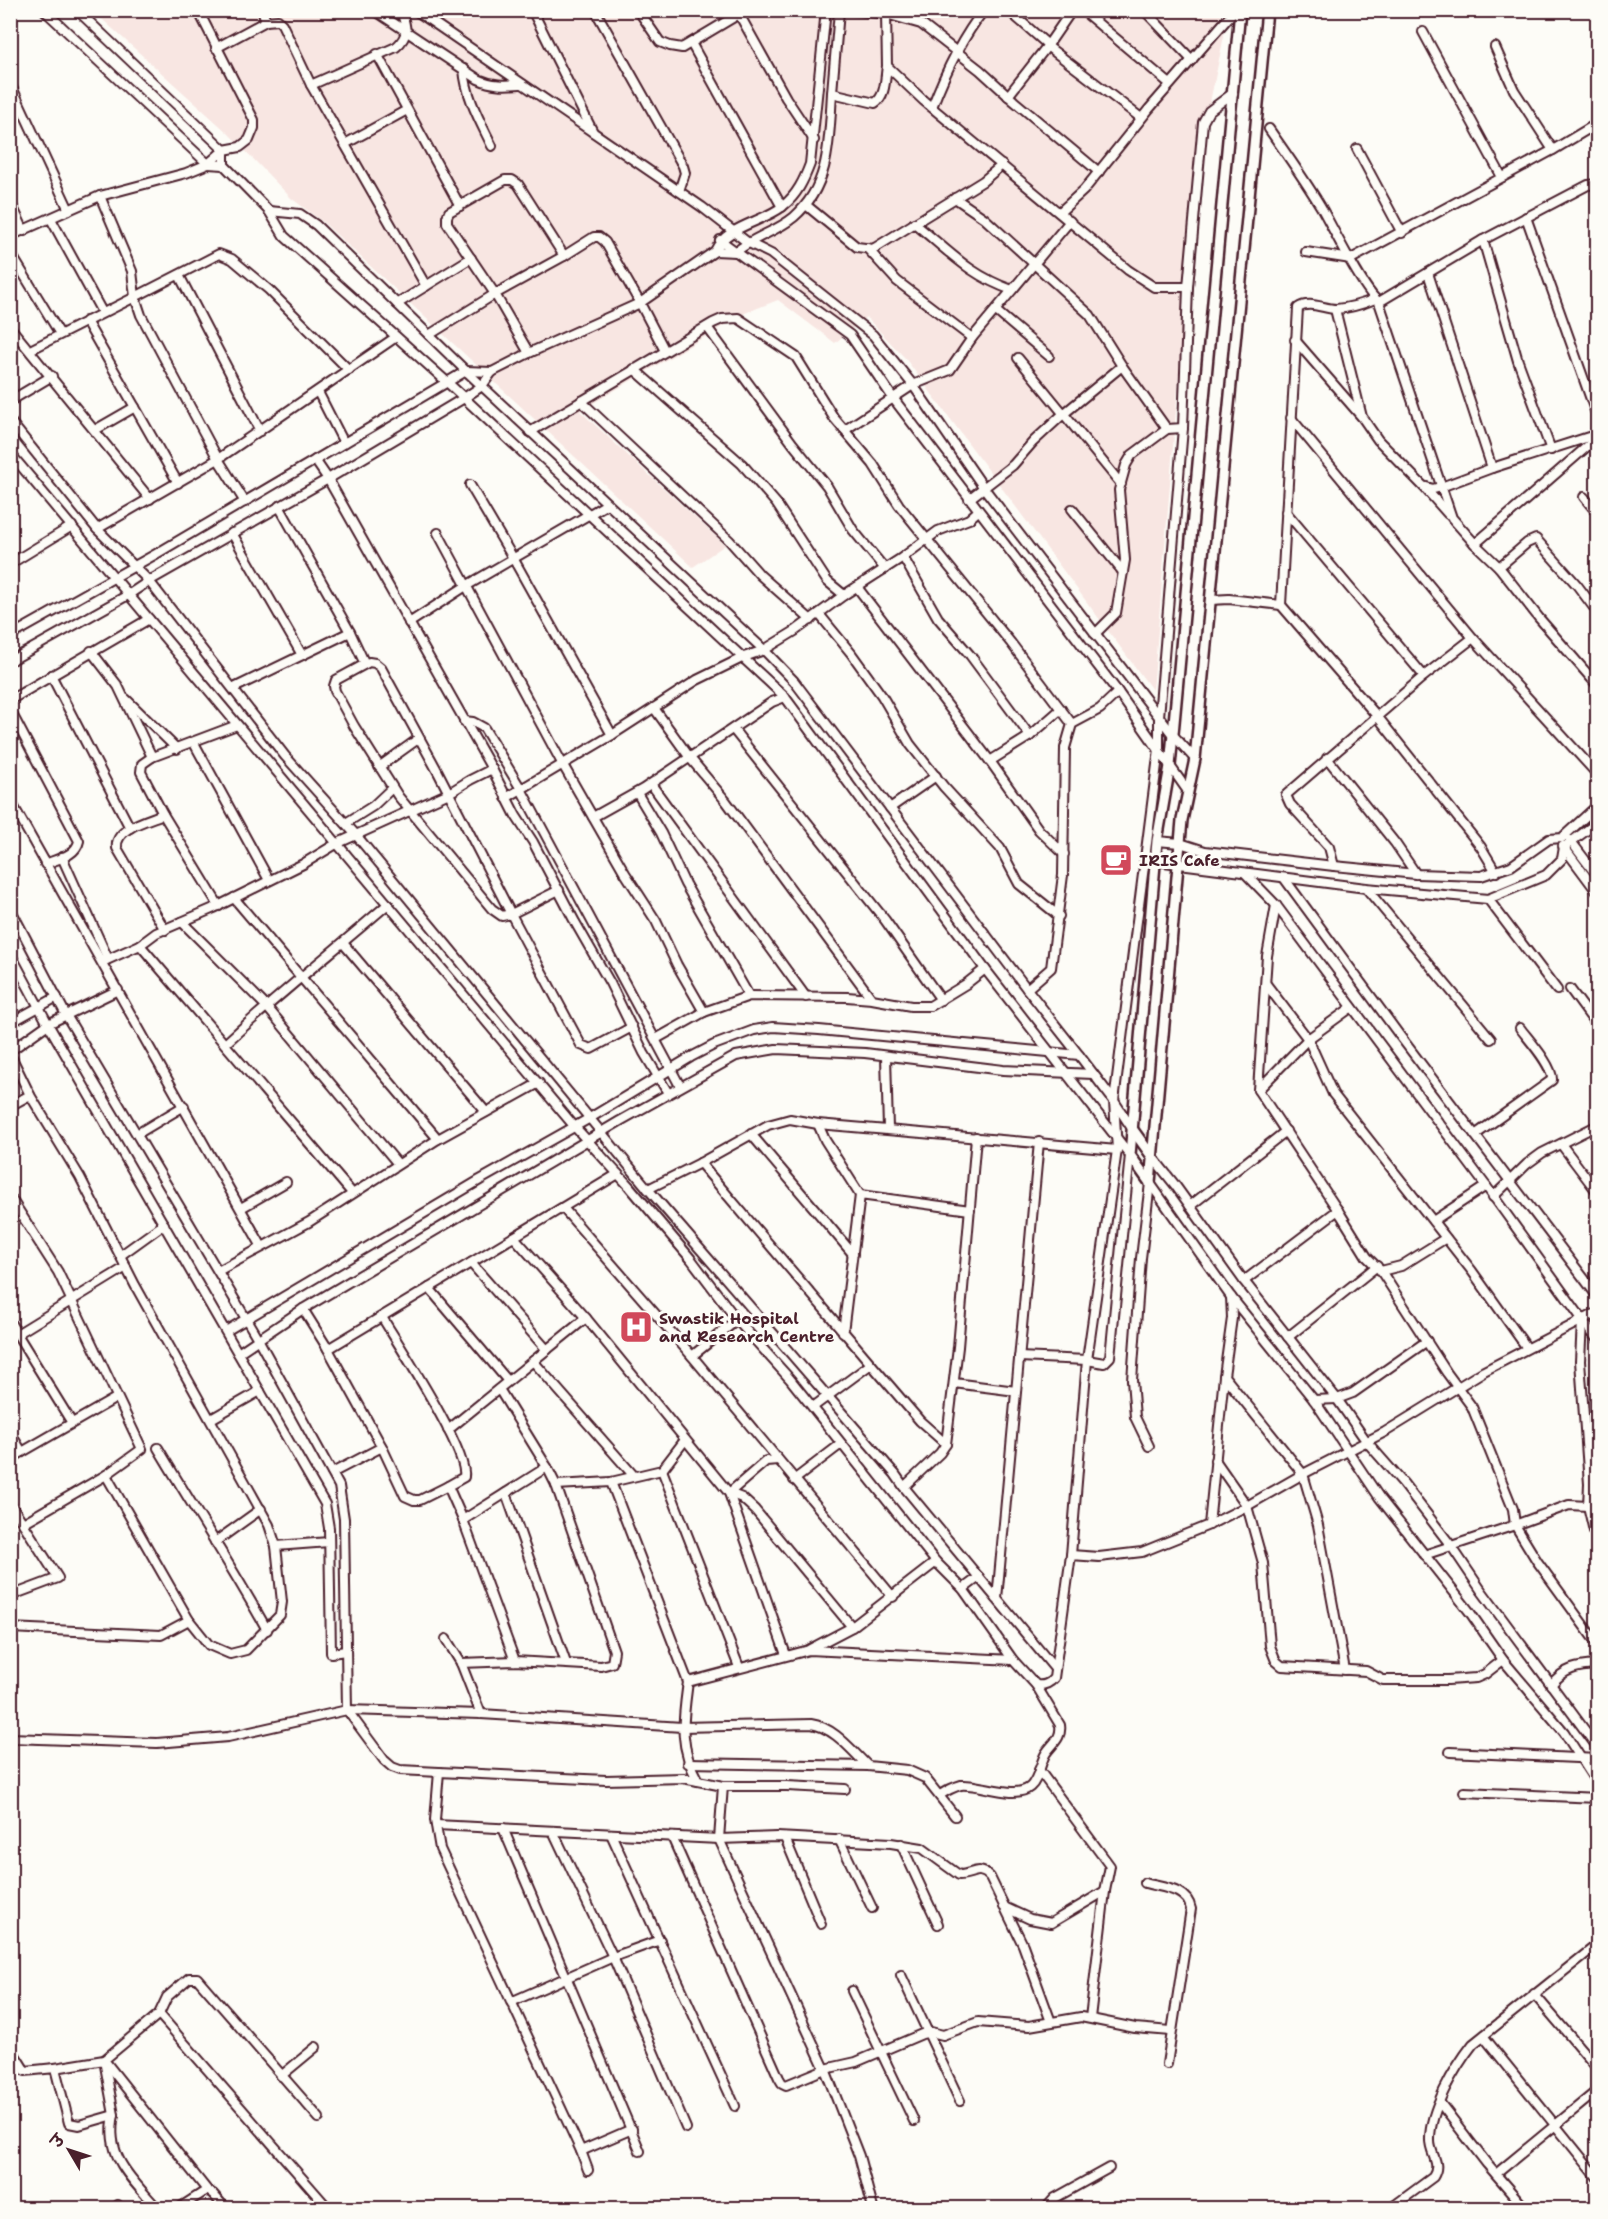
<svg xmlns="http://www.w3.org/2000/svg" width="1608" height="2219" font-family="'Shantell Sans','Playpen Sans Deva',sans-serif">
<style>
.built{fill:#f8e6e2}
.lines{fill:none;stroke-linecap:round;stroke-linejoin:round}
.minor-casing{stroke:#4a1f2b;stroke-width:12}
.tertiary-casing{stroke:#4a1f2b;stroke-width:14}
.minor{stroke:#fdfcf7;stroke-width:8}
.tertiary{stroke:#fdfcf7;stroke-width:9}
.labels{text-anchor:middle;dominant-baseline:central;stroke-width:6;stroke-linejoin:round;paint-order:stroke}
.poi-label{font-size:16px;font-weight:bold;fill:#4a1f2b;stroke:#fdfcf7;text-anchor:start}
</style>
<rect width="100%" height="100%" fill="#fdfcf7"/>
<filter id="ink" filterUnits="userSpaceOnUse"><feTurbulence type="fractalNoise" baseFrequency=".0167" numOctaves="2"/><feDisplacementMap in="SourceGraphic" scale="12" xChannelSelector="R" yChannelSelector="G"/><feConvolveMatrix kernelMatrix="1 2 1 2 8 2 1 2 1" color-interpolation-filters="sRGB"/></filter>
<g filter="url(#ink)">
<path class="built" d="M93,11H1221L1224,36L1210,102L1200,117L1153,691L905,358L866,317L835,343L778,300L745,313L580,411L725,545L693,567L323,222L291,198L228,133Z"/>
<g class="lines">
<g class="minor-casing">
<g id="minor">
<path d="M44,10L208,164L224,165L269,211L284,236L447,382L785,697L985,969L1130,1155L1110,1357L1104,1363L1087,1360L1019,1357"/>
<path d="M77,10L224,150V165"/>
<path d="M262,10L266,21"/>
<path d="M374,10L478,79C493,86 505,85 522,84"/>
<path d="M415,10L702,207L747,242L771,254L873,335L913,385L984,488L1173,735L1195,759"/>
<path d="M532,10L593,132"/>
<path d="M595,10L683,166L685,173L679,191"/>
<path d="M638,10L660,42L670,46L682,48L739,14L786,98L814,140"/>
<path d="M852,10L886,14L921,24L980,70L1014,101L1099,172"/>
<path d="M1008,10L1048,45"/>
<path d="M1082,10L1170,84"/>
<path d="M1144,10L1192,60"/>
<path d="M886,14L887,66"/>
<path d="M1423,32L1502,177"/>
<path d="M691,43L782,207"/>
<path d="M1047,46L1141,118"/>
<path d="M1495,47L1514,90L1553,150"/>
<path d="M216,48L266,21L278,20L282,24L311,85L396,47C410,35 406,27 401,10"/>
<path d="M377,54L460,206"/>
<path d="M464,69C466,97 480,121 492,146"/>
<path d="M10,83L69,210"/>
<path d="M311,85L426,286"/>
<path d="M832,93L875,103C886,96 885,78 887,66L924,101L1128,270L1154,287H1188L1183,428L1167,429L1132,455L1126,465L1119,490L1125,560L1116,613L1095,634"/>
<path d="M1008,96L1048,45L1072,10"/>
<path d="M932,107C945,73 961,39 984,10"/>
<path d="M1269,129C1287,155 1305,180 1321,207C1332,226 1364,292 1379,302L1452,518L1475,544L1598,437"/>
<path d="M345,144L407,110"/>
<path d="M1357,149L1402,233"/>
<path d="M100,196L132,271L135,297L219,254L232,259L269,290L349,370"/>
<path d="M955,198L984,218L1090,315L1122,366L1167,429"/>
<path d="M10,201L24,231"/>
<path d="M806,205L857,247L873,249L983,181L1002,165"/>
<path d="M269,211L300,214L316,225L466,371L764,650L794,681L1027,989L1079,1055"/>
<path d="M1060,212L1084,190L1149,109L1235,10"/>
<path d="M1526,217L1598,419"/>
<path d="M51,219L102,312"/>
<path d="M914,223C949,251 969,275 1012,290"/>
<path d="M10,236L100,196L186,173L208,164L224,150L240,147L249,140L254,128V120L198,10"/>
<path d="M720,240L850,335L893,398L1118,692L1187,790"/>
<path d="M1483,240L1518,361L1551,450"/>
<path d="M867,248L897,281L972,338L1070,221"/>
<path d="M715,251L736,252C753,237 776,232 794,217C831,185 829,138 832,93C834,66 837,38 839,10"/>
<path d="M10,252L60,334"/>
<path d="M1306,252L1351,259L1553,150L1598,123"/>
<path d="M564,256L594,237H599L605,242L640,303L665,351"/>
<path d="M1428,273L1492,468"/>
<path d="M179,275L260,431"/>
<path d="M1188,287L1203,122L1209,111L1233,93"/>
<path d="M1379,302L1483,240L1588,185L1598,184"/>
<path d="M397,304L471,258"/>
<path d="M1335,309L1362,417L1378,440L1423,486L1433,489L1441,487L1492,468L1598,434"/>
<path d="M996,311L1049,356"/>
<path d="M86,321L178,483"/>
<path d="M10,327L150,499"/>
<path d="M707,327L793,444L827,486L853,530L885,569"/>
<path d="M429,335L495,294L564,256L518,184L512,180H505L449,212L447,217V223L495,294L529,353"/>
<path d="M1295,340L1361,416"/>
<path d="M30,350L135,297L141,315L218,459L245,502"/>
<path d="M1018,358L1121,484"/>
<path d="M634,369L742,464L776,503L827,581L844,595"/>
<path d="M318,392L344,443"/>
<path d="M10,401L52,376"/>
<path d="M581,401L729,540L760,575L811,620"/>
<path d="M1291,418L1473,638L1424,676L1286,795L1290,804L1329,847L1334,866"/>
<path d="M10,421L97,529L149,581L285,756L356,835L648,1189L895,1474L904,1487L1055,1669"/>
<path d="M95,430L135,407"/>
<path d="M845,430L913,385L950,370L972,338"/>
<path d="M530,432L713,323L722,319L738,318L796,357L834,418L873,464L899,505L1011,643L1072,724"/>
<path d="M10,453L463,994L574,1126L629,1186L691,1259L737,1320L790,1379L936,1562L963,1589L1013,1660L1036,1685C1044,1686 1049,1684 1054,1678L1071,1555L1099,1557L1142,1552L1209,1525L1247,1506L1303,1474L1385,1432L1484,1371L1598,1312"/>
<path d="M315,460L328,479L492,769L516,816L533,842L575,922L610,983L644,1053L668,1093"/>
<path d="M470,485L513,558L612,735"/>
<path d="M1424,487L1448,514"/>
<path d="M1584,497L1598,514"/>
<path d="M969,499L1013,465L1033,442L1061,416L1122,366"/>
<path d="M279,506L350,632"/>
<path d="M1072,509L1123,572"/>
<path d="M1286,512L1424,676"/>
<path d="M97,529L218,459L396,337"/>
<path d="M232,533L302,655"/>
<path d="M438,533L563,765L625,873L656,921L677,965L704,1012L749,996L847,997L872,999L911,1006H930L966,984L985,969"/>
<path d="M1475,544L1499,567"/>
<path d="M903,557L938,618L970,655L1030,736"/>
<path d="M10,564L72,526"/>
<path d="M857,587L990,761L1039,830L1064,854"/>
<path d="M1210,600L1229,599L1281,605L1377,716L1481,847L1496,872"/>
<path d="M1281,605L1298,308C1309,300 1324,309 1336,309C1349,308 1363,304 1375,299"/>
<path d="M1598,613L1577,585L1536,539L1527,543L1499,567L1539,618L1598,686"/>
<path d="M819,614L851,653L882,696L910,744L944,787L1000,848L1019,884L1059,916"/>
<path d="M409,623L466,586L607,504"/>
<path d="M10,636L156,554L466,371L492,372"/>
<path d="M1473,638L1598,775"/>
<path d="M91,651L118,686L152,757"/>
<path d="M10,661L128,595L149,581L328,479L464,398L482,386L492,372L529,353L640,303L715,251C727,225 762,223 783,206C797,195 804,180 810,164L826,10"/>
<path d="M51,675L130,828"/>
<path d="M234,688L350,632L365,664"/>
<path d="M126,699L177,749"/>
<path d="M10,700L149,619"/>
<path d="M654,708L690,758L726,801L872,999"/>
<path d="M10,710L79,841C76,856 57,859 45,864"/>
<path d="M464,721L473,722L484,728L521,789L680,1086"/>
<path d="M733,729L885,920L941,1000"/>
<path d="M194,743L269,880"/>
<path d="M1327,758L1395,843L1416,874"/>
<path d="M990,761L1030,736L1061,709"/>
<path d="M379,767L418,739"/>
<path d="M651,784L806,997"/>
<path d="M637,793L661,833L685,884L749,996"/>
<path d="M506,798L612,735L697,680L744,657L764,650L795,631L844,595L903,557L938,531L969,519L978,511"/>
<path d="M10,800L262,1247"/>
<path d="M890,808L936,776"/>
<path d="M163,814L141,772L142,764L152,757L237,725"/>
<path d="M593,817L643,789L772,702L785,697"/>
<path d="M346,823L373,806L392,788"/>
<path d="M1570,840L1598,877"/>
<path d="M1157,841L1180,843L1205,851L1334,866L1416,874L1481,876L1511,866L1549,839L1562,838L1598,805"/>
<path d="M1563,846L1598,893"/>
<path d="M62,857L108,959"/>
<path d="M1156,861L1366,888L1488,899L1546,875L1562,859L1564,847L1598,822"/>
<path d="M1245,873L1276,905L1486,1186L1598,1341"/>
<path d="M1284,878L1400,1036L1598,1297"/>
<path d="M1366,888L1491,1039"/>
<path d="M559,890L511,914L438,772L381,668L375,663L369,662L336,680L334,686L335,691L354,726L398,796L492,909L502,916L511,914L581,1045L591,1049L632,1027"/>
<path d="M234,898L438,1139"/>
<path d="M1488,899L1557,990"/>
<path d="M1276,905L1267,956L1258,1090L1341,1215L1367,1257L1381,1271L1447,1373L1472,1407L1513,1509L1515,1525L1569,1505L1588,1506L1589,1484L1580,1361L1582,1321"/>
<path d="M10,908L66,1015L258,1339L339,1486L344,1519L347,1710L384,1760L392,1767L400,1770L439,1772L435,1820L440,1849L581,2151L588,2170"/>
<path d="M182,922L266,1006L398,1164"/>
<path d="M165,930L117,848C114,828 149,820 163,814L219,906"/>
<path d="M343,943L486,1112"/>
<path d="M140,945L352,1193"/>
<path d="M10,953L48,1024L325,1504L329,1528L331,1653L346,1651"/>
<path d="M102,962L140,945L156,933L214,908L303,864L336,844L449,793L470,780L492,769"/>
<path d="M1266,984L1308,1039L1333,1094L1472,1271L1527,1348"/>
<path d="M1027,989L1051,968L1063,875L1065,748L1072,724L1100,709L1118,692"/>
<path d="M1570,989L1598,1027"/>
<path d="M10,1023L57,997"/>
<path d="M656,1039L704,1012"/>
<path d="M225,1044C277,995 334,951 388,904"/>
<path d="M10,1051L48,1024L118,990"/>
<path d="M10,1054L30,1095L80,1177L135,1285L269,1525L276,1546L282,1602L280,1615L246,1650L230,1654L209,1645L189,1620L106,1475L142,1449L58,1272L10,1197"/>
<path d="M886,1056L888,1129"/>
<path d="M1258,1090L1308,1039L1352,1007"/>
<path d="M10,1106L30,1095"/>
<path d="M818,1124L825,1140L860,1195"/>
<path d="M137,1134L184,1106"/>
<path d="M751,1134L853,1254"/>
<path d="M1475,1135L1552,1080C1553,1066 1529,1040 1520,1028"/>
<path d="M1561,1144L1598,1193"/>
<path d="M1151,1155L1175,1185L1244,1281L1337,1399L1367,1442L1403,1483L1452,1547L1481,1590L1598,1748"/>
<path d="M700,1163L871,1364"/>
<path d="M1150,1183L1231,1297L1314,1400L1379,1497L1469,1611L1503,1660L1564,1732L1598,1785"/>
<path d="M648,1189L700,1163L768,1125L790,1119L818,1124L1117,1150"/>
<path d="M1493,1197L1527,1164L1542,1153L1598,1125"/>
<path d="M1190,1206L1286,1131"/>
<path d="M241,1208L286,1182"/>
<path d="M563,1208L692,1356L893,1597"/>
<path d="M1433,1221L1486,1186"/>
<path d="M514,1237L586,1318L729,1493L786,1655"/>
<path d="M121,1255L164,1224"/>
<path d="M471,1263L547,1350"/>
<path d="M218,1271L309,1222L438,1139L539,1083"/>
<path d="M1381,1271L1401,1266L1446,1238"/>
<path d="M1244,1281L1338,1210"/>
<path d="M429,1288L508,1381"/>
<path d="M1231,1297L1232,1318L1224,1376L1303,1474L1318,1525L1345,1670"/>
<path d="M303,1309L328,1349L382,1447L405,1496L414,1500H420L448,1486L463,1520L515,1661"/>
<path d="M382,1317C398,1344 469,1452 464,1477L448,1486"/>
<path d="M10,1322L17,1334L126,1267"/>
<path d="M226,1331L480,1180L590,1118L691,1057L714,1045L754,1030L773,1027L819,1030L1079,1055L1114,1101L1133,1130"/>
<path d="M843,1332L860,1195L970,1210"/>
<path d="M17,1334L72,1423"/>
<path d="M1288,1337L1377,1266"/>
<path d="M328,1349L618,1174"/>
<path d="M238,1353L303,1309L620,1121L736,1056L776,1049L865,1053L1003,1070L1093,1074"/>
<path d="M692,1356L737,1320"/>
<path d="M533,1361L634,1476"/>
<path d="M954,1383L1016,1391"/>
<path d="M1314,1400L1337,1399L1353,1393L1427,1341"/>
<path d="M813,1407L871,1364L920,1421L946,1444"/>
<path d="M211,1419L260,1391"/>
<path d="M448,1430L586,1318"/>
<path d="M10,1432L22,1452"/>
<path d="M1149,1446L1135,1417L1132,1380L1141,1258L1150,1183"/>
<path d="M158,1448C194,1509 233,1568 267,1630"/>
<path d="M10,1459L116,1398"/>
<path d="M778,1460L766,1461L729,1493L742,1498L755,1510L852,1627"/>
<path d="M1215,1460L1247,1506L1263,1563L1270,1646L1276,1661L1282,1666L1366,1671L1383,1680H1448L1476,1678L1485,1674L1503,1660"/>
<path d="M662,1470L739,1667"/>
<path d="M332,1473L382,1447"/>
<path d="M794,1480L841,1444"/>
<path d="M611,1482L688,1682"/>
<path d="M556,1485L611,1482L662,1470L685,1440"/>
<path d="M904,1487L940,1453L946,1444L958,1347L976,1137"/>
<path d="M506,1493L566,1663"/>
<path d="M10,1503L58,1578L10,1596"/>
<path d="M1588,1506L1594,1531L1598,1534"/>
<path d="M463,1520L547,1467"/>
<path d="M23,1523L106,1475"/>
<path d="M1209,1525L1224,1376"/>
<path d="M215,1542L261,1509"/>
<path d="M276,1546L329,1542"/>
<path d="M1071,1555L1087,1360L1117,1150L1114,1101L1159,749V717L1183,428"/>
<path d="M1424,1555L1515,1525L1537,1561L1598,1645"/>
<path d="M963,1589L979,1577"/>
<path d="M997,1599L1039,1142"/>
<path d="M10,1628L161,1635L189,1620"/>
<path d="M446,1639L461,1663L481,1714"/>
<path d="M810,1649L852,1627L936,1562"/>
<path d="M461,1663L515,1661L601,1666L612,1663L614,1651L556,1485L547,1467L499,1389"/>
<path d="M1551,1685C1564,1668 1578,1666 1598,1665"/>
<path d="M10,1738L157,1743L228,1737L347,1710L481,1714L682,1727L811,1724C834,1727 852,1751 868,1766"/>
<path d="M1450,1752L1598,1759"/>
<path d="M688,1763L868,1766L907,1770L925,1778L955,1816"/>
<path d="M439,1772L606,1780L683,1778L698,1781"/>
<path d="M723,1786H787L845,1789"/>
<path d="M1464,1792L1598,1798"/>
<path d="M940,1795C946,1791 954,1787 961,1785C979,1783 1015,1800 1030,1787C1039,1779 1040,1763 1046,1753C1053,1743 1062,1738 1060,1725L1036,1685"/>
<path d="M436,1825L719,1839L777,1837L891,1843L922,1848L959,1875C972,1875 979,1865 990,1877L1023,1945L1051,2022"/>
<path d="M503,1828L640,2151"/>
<path d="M553,1831L613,1957L686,2128"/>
<path d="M611,1834L735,2106"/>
<path d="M672,1837L779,2078L782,2083L786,2085L825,2069L856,2062L922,2034L931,2032L943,2035L978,2022L1029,2026L1081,2017L1135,2028L1171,2031"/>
<path d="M785,1838L821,1924"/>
<path d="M839,1839L872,1908"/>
<path d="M901,1844L938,1924"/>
<path d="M1145,1883C1162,1888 1187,1888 1191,1909L1167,2064"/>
<path d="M1004,1907L1030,1919L1051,1923L1105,1891L1110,1866L1039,1770"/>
<path d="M901,1975L960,2101"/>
<path d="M852,1991L914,2121"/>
<path d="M1534,1994L1598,2069"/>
<path d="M511,2002L613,1957L660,1940"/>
<path d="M159,2014L167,1997L189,1978H197L319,2118"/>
<path d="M1090,2018L1105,1891"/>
<path d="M1484,2037L1598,2178"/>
<path d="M10,2047L25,2071L55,2068L69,2123L79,2125L114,2115C105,2157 132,2179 157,2208"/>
<path d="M55,2068L104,2060L114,2115"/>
<path d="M281,2076L316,2047"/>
<path d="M1440,2103L1487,2164L1525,2208"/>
<path d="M581,2151L632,2129"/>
<path d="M1496,2174L1598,2090"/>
<path d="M207,2190L104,2060L159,2014L328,2208"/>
<path d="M118,2205L119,2208"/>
<path d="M179,2208L207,2190L213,2194L225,2208"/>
<path d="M873,2208L859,2156L825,2069L719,1839L723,1786L698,1781C678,1745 683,1720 688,1682L809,1650L1013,1660"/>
<path d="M1046,2208L1055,2198L1109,2168"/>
<path d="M1391,2208L1433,2177C1442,2163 1430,2155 1430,2141C1429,2111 1455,2067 1473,2044L1598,1944"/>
</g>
</g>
<g class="tertiary-casing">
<g id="tertiary">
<path d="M1133,1130L1151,1155"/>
<path d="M1150,1183L1130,1155L1157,841L1170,766L1240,10"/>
<path d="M1150,1183L1182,820L1195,759L1267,10"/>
</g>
</g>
<use href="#minor" class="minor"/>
<use href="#tertiary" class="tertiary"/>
</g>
</g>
<defs>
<g id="cafe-square" transform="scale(1.725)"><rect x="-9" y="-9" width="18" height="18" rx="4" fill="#d1495b" stroke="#fdfcf7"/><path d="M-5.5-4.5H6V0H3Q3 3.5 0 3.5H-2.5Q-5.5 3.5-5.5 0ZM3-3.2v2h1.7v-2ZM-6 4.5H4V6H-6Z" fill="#fff"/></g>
<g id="hospital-square" transform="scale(1.725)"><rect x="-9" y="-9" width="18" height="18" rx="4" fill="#d1495b" stroke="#fdfcf7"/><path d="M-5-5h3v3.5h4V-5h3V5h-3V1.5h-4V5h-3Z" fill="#fff"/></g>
</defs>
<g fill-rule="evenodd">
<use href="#cafe-square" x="1116" y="860"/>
<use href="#hospital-square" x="636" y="1327"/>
</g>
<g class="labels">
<g class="poi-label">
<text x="1139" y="860">IRIS Cafe</text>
<text x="659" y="1318">Swastik Hospital<tspan x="659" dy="18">and Research Centre</tspan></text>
</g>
</g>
<rect width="1608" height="2219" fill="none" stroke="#fdfcf7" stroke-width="36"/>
<rect x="18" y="18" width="1572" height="2183" fill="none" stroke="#4a1f2b" stroke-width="2" filter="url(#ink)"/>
<g transform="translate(69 2150) rotate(309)" stroke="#fdfcf7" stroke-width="4.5" paint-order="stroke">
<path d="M0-4.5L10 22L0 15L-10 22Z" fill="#4a1f2b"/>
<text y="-9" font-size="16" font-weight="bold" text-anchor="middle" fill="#4a1f2b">उ</text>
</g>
</svg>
